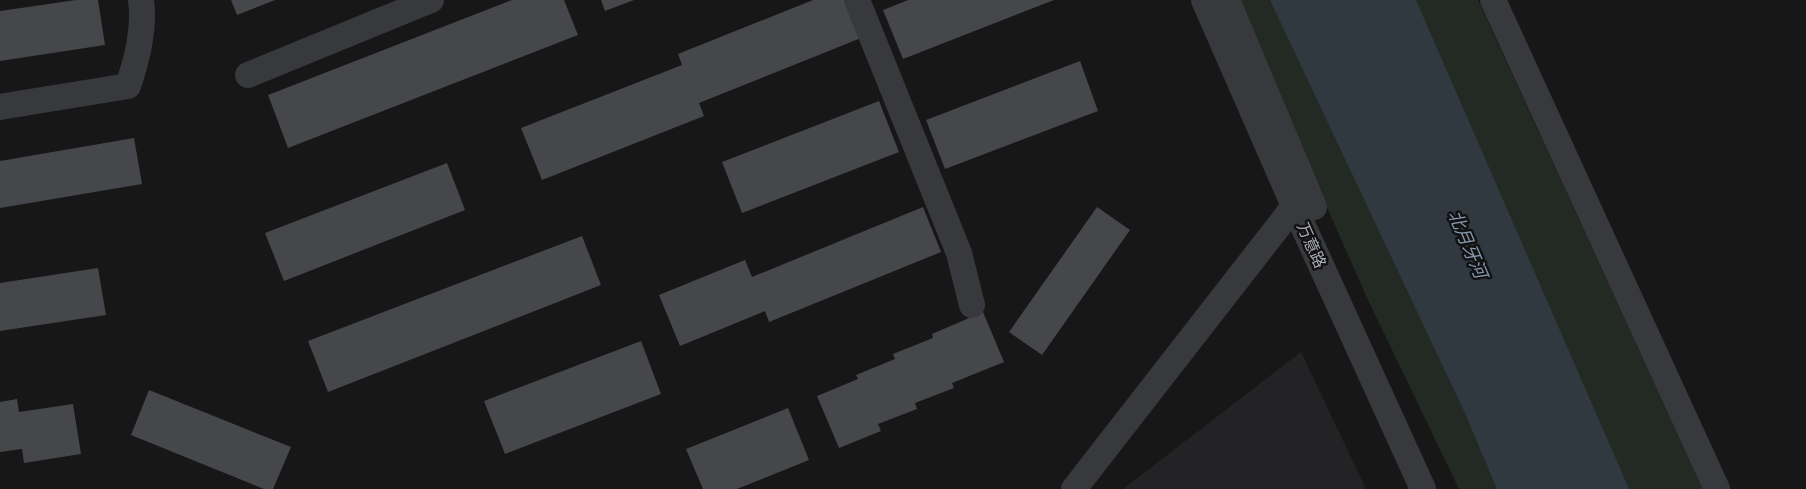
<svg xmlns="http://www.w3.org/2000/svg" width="1806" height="489" font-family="'Titillium Web','Noto Sans SC',sans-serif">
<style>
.built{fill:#232325}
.green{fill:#232a24}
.water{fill:#313940}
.building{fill:#46474b}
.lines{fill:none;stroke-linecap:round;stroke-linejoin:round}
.minor{stroke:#38393d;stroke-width:26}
.labels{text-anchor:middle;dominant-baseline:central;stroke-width:5;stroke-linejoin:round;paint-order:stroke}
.street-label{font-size:16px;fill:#aaadb7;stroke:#121213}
.water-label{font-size:18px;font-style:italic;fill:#8599ae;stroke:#121213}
</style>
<rect width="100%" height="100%" fill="#171718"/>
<path class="built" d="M1301,352L1366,489H1123Z"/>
<path class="green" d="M1235,0H1478L1703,489H1459L1368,300Z"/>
<path class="water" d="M1270,0H1416L1629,489H1497L1464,411Z"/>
<g class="building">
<path d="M76,0H98L105,45L0,61V11Z"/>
<path d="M231,0H275L237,15Z"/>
<path d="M512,0H564L578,35L288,148L268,95Z"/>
<path d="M601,0H634L605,11Z"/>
<path d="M813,0H846L861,38L699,103L704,116L542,180L521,128L682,65L678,54Z"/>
<path d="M908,0H1054L903,59L883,10Z"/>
<path d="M1080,61L1098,111L945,169L926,120Z"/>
<path d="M879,101L899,152L742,213L722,162Z"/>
<path d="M134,138L142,184L0,208V161Z"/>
<path d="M447,163L465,210L284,281L265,233Z"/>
<path d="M923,207L941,252L769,322L765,311L680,346L659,295L745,260L752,277Z"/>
<path d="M1097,207L1130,230L1042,355L1009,332Z"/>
<path d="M582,236L601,285L328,392L308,341Z"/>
<path d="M98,268L106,315L0,331V283Z"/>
<path d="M983,312L1004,362L952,383L954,388L915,403L917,409L878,424L881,431L839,448L817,396L858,379L856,375L895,359L893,354L933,338L932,334Z"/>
<path d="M641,341L661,394L505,454L484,401Z"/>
<path d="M149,390L291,447L273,489H264L131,435Z"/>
<path d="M17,399L19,412L73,404L81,454L24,463L22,449L0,452V402Z"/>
<path d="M788,408L809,460L737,489H703L686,449Z"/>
</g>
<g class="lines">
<g class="minor">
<path d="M857,0L959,253L972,305"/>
<path d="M1204,0L1294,206L1423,489"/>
<path d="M1227,0L1314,207"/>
<path d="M1493,0L1717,489"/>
<path d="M248,75L431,0"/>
<path d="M0,107L128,86C137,59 145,29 141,0"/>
<path d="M1074,489L1302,196"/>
</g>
</g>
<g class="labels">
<g class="street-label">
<text transform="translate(1312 245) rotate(66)">万意路</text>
</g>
<g class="water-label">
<text transform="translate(1468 244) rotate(67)">北月牙河</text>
</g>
</g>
</svg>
